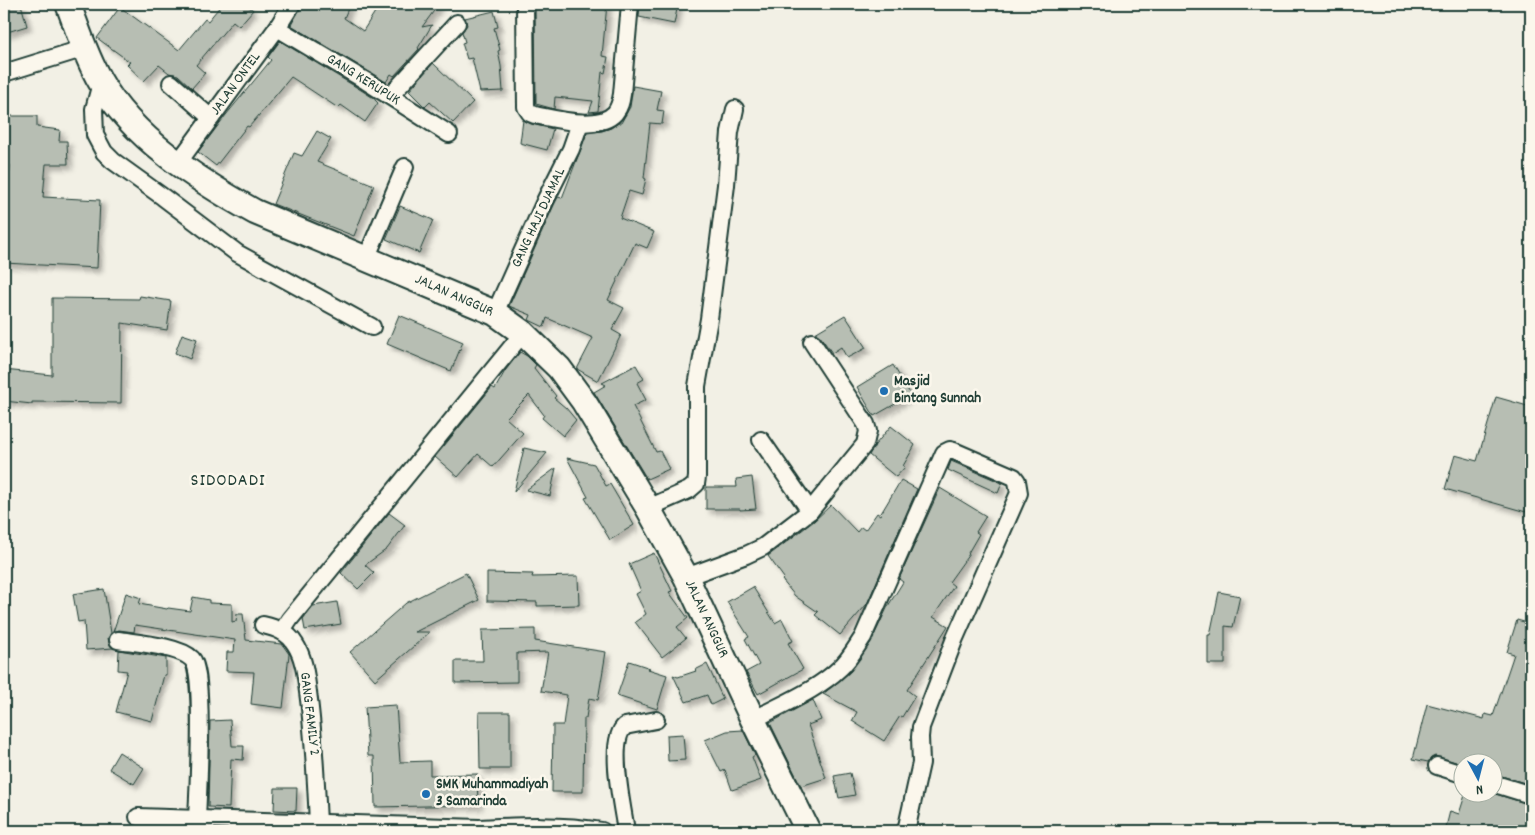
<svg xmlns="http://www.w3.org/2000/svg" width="1535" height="835" font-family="Dekko,sans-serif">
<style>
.building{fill:#b7beb3;stroke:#1f3d34;filter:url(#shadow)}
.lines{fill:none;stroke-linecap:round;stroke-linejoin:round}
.street-casing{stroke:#1f3d34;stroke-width:20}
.secondary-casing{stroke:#1f3d34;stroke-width:28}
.street{stroke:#fbf7ec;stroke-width:16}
.secondary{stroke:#fbf7ec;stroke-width:24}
.poi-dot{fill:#1f6fb2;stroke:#fbf7ec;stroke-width:2}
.labels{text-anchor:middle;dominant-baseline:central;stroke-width:5;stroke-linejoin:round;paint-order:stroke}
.street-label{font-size:15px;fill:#1f3d34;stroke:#fbf7ec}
.poi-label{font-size:15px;font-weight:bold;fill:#1f3d34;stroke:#fbf7ec;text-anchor:start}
.quarter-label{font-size:18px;letter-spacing:1px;fill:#1f3d34;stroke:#fbf7ec}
</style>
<defs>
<filter id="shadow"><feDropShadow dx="4.5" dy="4.5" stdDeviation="2.5" flood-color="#0004"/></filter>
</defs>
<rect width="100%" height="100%" fill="#f2f0e5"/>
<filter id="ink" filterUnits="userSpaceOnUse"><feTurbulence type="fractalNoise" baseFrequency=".02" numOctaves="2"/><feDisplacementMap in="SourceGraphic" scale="10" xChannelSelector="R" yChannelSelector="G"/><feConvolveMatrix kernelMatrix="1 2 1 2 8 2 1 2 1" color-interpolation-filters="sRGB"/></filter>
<g filter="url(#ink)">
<g class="building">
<path d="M4,4H21L27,26L4,33Z"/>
<path d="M222,4H245L253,10L239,26L233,21L196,65L205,73L192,88L178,75L169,73L159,65L144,81L127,65L130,62L97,38L120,7L179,50L205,19L208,21Z"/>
<path d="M302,4H350L344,18L363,31L380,4H439L422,27L432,25L418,48L419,49L394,76L391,74L386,82L291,25L300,9Z"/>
<path d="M535,4H607L602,56L608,57L605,73L602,72L598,111L589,112L593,101L555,97L554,109L536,104Z"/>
<path d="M640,4H678L674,24L639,17Z"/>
<path d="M494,11L498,27L494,28L500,50L498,51L501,66L503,91L480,92L472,58L467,59L462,43L465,42L462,32L467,25L465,18Z"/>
<path d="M280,41L361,90L375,99V100L378,103L365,122L341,105L338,108L291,77L249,127L247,126L216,166L198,152L226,115L271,60L268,57Z"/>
<path d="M433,63L473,102L453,123L430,102L425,107L409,91Z"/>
<path d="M633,86L661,91L657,110L664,111L662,124L650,123L644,178L646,179L642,195L629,191L620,218L654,232L647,248L635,243L608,300L624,308L612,330L621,335L598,381L577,369L593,338L547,318L544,327L529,320L531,315L509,306L554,205L558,197L562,198L587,133L602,131L611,128L618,123H621L630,107Z"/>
<path d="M4,116H37V127L60,130L59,141H67L68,164H46L43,197L100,200L97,268L4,263V195H8L10,165H6V153H4Z"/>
<path d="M523,120L531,124L553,129L547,150L520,143Z"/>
<path d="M317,131L331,139L317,162L374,185L354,236L273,204L294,153L302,156Z"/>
<path d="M400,206L433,220L419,253L386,239Z"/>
<path d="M140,296L171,301L167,330L122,323L121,403L32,402V404L4,401V370L52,375V298L139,299Z"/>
<path d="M399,315L463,342L451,371L387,344Z"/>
<path d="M845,315L866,348L847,358L841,347L832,353L820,336L815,333Z"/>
<path d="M182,334L197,339L190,359L175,353Z"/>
<path d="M520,352L527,356L536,365L534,368L556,396L554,398L566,408L576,420L563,436L542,418L544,415L529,395L506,418L523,433L493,467L478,454L458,477L435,457L492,387L495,389L505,371Z"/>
<path d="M636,365L644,379L637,383L646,400L633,406L656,452L660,451L669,469L647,479L594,392L606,385L602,383Z"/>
<path d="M893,365L911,395L874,416L857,387Z"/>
<path d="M1496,397L1531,407V457L1526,475L1531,477V492L1526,512L1445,489L1455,455L1477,461Z"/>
<path d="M891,426L915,445L903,466L905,467L896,477L869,455L875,445Z"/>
<path d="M524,448L547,453L514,492Z"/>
<path d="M567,458L594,464L606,486L610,484L634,525L610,540L585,498L588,497Z"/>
<path d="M951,461L1002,483L998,493L948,470Z"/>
<path d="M556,468L550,496L526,490Z"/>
<path d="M752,477L756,509L740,510V509H706V487H737L736,479Z"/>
<path d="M901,480L917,489L867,604L840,635L815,615L818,612L795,596L782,580L784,578L768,556L814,521L831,505L857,532L861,527L865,530L877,513L880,515Z"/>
<path d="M940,488L986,516L976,532L979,534L968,553L969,554L949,582L954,586L933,617L948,626L907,690L915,696L902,717L900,716L884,741L852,721L857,712L823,694L851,671L871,642L888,606L903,582L899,579Z"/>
<path d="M389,513L405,525L387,549L365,565L374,573L358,589L341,573Z"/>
<path d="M654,553L672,591L669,592L688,618L677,627L686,638L662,657L635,622L646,614L636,594L641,591L629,564Z"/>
<path d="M466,573L479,600L415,632H430L375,680L350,652L406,603Z"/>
<path d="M487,573L533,574L532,577L578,576L579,605L537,606V602L487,601Z"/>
<path d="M753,587L775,623L782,619L793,641L788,643L803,669L758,694L746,672L759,665L745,639L749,637L727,602Z"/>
<path d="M104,589L111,633L108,638L109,643L113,648L86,650L84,621L78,622L73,594Z"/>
<path d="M1219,592L1240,596L1233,627L1225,626V664H1208V635H1210Z"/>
<path d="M126,593L141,598L139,604L167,609L168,608L190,611L193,597L209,600V603L232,604V622L236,621L237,614H243L246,640L282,644L289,654L283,708L251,704L254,672L226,671L227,652H234L235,640L135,625L134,632L119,630L113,632Z"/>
<path d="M337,602L341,624L305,630L303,619L313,606Z"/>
<path d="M1517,620L1531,624V785L1492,773V762H1462V764L1435,756L1431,758L1428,762L1413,759L1427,704L1484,719L1485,714L1493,716L1514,654L1507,652Z"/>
<path d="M535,629V641L606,652L598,700L589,698L586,718H584L583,792H552L553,725H563L567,695L541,691L548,652L517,653V682L455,683V661H483L482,630Z"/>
<path d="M119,650L166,658V675H164L152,721L116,712L127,671L118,670Z"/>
<path d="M629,661L650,668L648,669L667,675L657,709L617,696Z"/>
<path d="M707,664L723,699L711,705L707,695L686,702L673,675L678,677L696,671L695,670Z"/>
<path d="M813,700L821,720L808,725L826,778L801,786L770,723Z"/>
<path d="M396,705L400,762L430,761V775L477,774L478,805L375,807L374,756H368L365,707Z"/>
<path d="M479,712H510V769H480Z"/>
<path d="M230,720L232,746H244L243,760L231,759L229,808L208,807L210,721Z"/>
<path d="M743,730L755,755L752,757L761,780L732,790L725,770L721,772L705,740L727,731Z"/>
<path d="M683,734L685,760L668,761L667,735Z"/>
<path d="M119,752L144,768L134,784L109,769Z"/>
<path d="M850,773L855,795L839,798L834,776Z"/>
<path d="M275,788H297L296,811L274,810Z"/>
<path d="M1466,792H1489L1531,805V831H1445L1450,811L1459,814Z"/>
</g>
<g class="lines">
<g class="street-casing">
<g id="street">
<path d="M525,4L526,107L530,113L535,115C556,119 599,131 615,113C620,107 621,101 622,94L630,4"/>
<path d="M277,28L366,81L449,134"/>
<path d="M4,73L85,48"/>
<path d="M101,83L94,109L95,135L104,152L113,161L163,197L237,253L372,327"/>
<path d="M171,83L211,118"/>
<path d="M390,96L457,23"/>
<path d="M178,163L277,28L292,4"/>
<path d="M366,259L405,167"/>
<path d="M495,313L545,201L571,149L580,123"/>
<path d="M761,440L810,511"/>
<path d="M648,508L689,490L696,484L697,477V386L709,319L726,185L730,132L735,109"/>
<path d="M686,577L746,555L763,547L810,511L865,444L868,431L866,424L812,342"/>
<path d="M263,625C276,628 288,632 295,644C304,657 306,677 308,692C314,736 316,780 318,823"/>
<path d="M282,631L290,619L523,333"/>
<path d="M118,640C137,643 179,646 192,659C205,672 198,795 197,819"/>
<path d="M753,720C782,704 816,691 840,668C850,659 856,647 863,637L944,453L950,450L954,451L1014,477L1017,481L1019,493L955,638L921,727L920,737L921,763L906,831"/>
<path d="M1437,766L1462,774"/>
<path d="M1492,783L1531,795"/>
<path d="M138,817L479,828C520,826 562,824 602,831"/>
<path d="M626,831C623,809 607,741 625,726L656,720"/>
</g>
</g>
<g class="secondary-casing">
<path id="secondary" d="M68,4C78,30 86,57 100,81C132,138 199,181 255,212L495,313L523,333L559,368L584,402L648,508L686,577L753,720L808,831"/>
</g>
<use href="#street" class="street"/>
<use href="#secondary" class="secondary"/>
</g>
</g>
<g class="poi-dot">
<circle cx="884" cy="391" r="5"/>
<circle cx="426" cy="794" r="5"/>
</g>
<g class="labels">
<g class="street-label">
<text transform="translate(363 80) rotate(32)">GANG KERUPUK</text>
<text transform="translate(236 84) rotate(-54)">JALAN ONTEL</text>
<text transform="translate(539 218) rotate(-65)">GANG HAJI DJAMAL</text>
<text transform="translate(454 296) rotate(24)">JALAN ANGGUR</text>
<text transform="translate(706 619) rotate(65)">JALAN ANGGUR</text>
<text transform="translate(309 714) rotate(83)">GANG FAMILY 2</text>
</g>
<g class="poi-label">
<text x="894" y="382">Masjid<tspan x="894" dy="17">Bintang Sunnah</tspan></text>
<text x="436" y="785">SMK Muhammadiyah<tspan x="436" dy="17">3 Samarinda</tspan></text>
</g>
<g class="quarter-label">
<text x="228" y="481">SIDODADI</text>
</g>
</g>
<rect width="1535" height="835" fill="none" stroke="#fbf7ec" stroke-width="20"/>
<rect x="10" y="10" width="1515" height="815" fill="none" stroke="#1f3d34" stroke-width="2" filter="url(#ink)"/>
<g transform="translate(1478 778) rotate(173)"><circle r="24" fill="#fbf7ec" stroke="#a3ada2"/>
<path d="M0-4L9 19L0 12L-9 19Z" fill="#1f6fb2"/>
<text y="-8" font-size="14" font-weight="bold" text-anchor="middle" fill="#1f3d34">N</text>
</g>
</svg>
